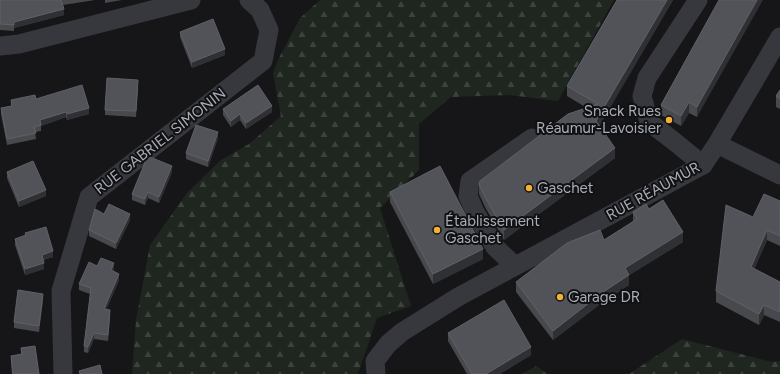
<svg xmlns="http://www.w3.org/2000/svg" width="780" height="374" font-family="Figtree,sans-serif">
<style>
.forest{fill:url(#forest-firs)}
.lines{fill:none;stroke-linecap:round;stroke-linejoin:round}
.minor{stroke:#37383d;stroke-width:19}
.wall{fill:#47494d}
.shaded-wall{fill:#2f3033}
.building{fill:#525359;stroke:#5f6168}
.poi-dot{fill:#f2b134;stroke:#111113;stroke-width:1.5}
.labels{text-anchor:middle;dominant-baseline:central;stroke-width:4;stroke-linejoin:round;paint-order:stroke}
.poi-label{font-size:15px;fill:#a8adb8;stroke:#111113;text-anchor:start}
.street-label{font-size:15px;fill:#a8adb8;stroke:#111113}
</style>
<defs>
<pattern id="forest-firs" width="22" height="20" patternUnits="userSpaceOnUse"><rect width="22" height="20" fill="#1e261f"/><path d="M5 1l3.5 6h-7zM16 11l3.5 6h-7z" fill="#3c433d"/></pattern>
</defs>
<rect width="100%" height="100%" fill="#161618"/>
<g class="forest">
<path d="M320,0H614L558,101L509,95L451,97L419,124V170L380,208L411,306L377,318L358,374H132L136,320L150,245L187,193L221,160L249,144L281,116L273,73L278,60L300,18Z"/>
<path d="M682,339L772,362L780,361V374H629Z"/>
<path d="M536,366L548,374H522Z"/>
</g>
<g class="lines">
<g class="minor">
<path d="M698,0L647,78L642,96L649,122L675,142L703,165"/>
<path d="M0,46L19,44L191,0"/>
<path d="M717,144L780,175"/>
<path d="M515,266L495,247L475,212L468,196L470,181L532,138"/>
<path d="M63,374L61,291L89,197L263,61L269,30L260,10L249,0"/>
<path d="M376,374L375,361L388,344L402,332L458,297L703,165L717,144L780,37"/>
</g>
</g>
<g class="wall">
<path d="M0,0H95L63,5L64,15L14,28V31L0,30Z"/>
<path d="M105,0H122L105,3Z"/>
<path d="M617,0H673L599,126L615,158L504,240L485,207L479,194V184L587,108L567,96V86Z"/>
<path d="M719,0L697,117L689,113L681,126L661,115V105Z"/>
<path d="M180,32L225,55L192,68L180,37Z"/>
<path d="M138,86L136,117L105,115V110Z"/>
<path d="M780,90V109L776,107V96Z"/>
<path d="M36,99L89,114L67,120L66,117L41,126V131L35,132L36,139L7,145L1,114V108L11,106V100Z"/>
<path d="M223,109L272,112L246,129L240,120L231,127L223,115Z"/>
<path d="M218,138L208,167L186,159V153Z"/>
<path d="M7,172L46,196L19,207L7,178Z"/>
<path d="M172,172L159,203L148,198L145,205L132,200V194Z"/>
<path d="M390,192L483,259L433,284L390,202Z"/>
<path d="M780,201V246L767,240L754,269L780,282V322L764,315L759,325L716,302V291L753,217Z"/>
<path d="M649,209L683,242L629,275V285L603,302L553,340L516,292V282L604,240L633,222V212Z"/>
<path d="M104,214L130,220L116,249L89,236V230Z"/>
<path d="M25,233L53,257L43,260L44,269L25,275L15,245V239L25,236Z"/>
<path d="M97,266L114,269L113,271L119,280L106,310L110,316L108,341L94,339L88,353L84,352V346L90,294L79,290V284Z"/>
<path d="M43,300L39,332L14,328V322Z"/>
<path d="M448,333L531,355L500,374H467L448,341Z"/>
<path d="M21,348L39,374H12L11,362V356L21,355Z"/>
</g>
<g class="shaded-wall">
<path d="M667,0H673L596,132V121Z"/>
<path d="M757,0H763L697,117V107Z"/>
<path d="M64,9V15L14,28V31V22Z"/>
<path d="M225,49V55L192,68V62Z"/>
<path d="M689,102V113L681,126V116Z"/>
<path d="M272,106V112L246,129V123Z"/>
<path d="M89,108V114L67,120V114Z"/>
<path d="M66,112V117L41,126L40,120Z"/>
<path d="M240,114V120L231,127V121Z"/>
<path d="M218,132V138L208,167V161Z"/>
<path d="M615,148V158L504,240V230Z"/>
<path d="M172,166V172L159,203V197Z"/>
<path d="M46,190V196L19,207V201Z"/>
<path d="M148,192V198L145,205V199Z"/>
<path d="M130,214V220L116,249V243Z"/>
<path d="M767,230V240L751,277V267Z"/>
<path d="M683,232V242L625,278V268Z"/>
<path d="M483,249V259L433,284V274Z"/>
<path d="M53,251V257L42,260V255Z"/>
<path d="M44,263V269L25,275V269Z"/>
<path d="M114,263V269L111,276V270Z"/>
<path d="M119,274V280L104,315V309Z"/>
<path d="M629,275V285L603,302L553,340V331L603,292Z"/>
<path d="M43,294V300L39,332V326Z"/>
<path d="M764,305V315L759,325V314Z"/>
<path d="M110,310V316L108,341V335Z"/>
<path d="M94,333V339L88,353V347Z"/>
<path d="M531,347V355L500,374H486Z"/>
</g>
<g class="building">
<path d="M0,0H61L64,9L14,22V25L0,24Z"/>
<path d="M617,0H667L596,121L615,148L504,230L485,197L479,184L480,181L568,114L598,104L567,86Z"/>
<path d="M719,0H757L697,107L689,102L681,116L661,105Z"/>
<path d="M213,19L225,49L192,62L180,32Z"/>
<path d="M107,78L138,80L136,111L105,110Z"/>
<path d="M82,85L89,108L67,114L66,112L40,120L41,125L34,127L36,133L7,139L1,108L12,106L11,100L35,95L36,99Z"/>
<path d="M258,85L272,106L246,123L240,114L231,121L223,109Z"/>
<path d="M780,90V99L776,96Z"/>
<path d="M196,125L218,132L208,161L186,153Z"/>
<path d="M150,157L172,166L159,197L148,192L145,199L132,194L146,160Z"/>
<path d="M33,161L46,190L19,201L7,172Z"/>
<path d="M440,166L483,249L433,274L390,192Z"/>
<path d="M764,194L780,201V236L767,230L751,267L780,282V312L764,305L759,314L716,291L726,205L753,217Z"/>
<path d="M663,200L683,232L625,268L629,275L603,292L553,331L516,282L567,243L600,230L604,240L637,219L633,212L646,204L649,209Z"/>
<path d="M109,204L130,214L116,243L89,230L95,209L104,214Z"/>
<path d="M46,227L53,251L42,255L44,263L25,269L15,239L26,235L25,233Z"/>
<path d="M101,258L114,263L111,270L119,274L104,309L110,310L108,335L94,333L88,347L84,346L91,288L79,284L89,262L97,266Z"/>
<path d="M18,290L43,294L39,326L14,322Z"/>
<path d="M504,300L531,347L486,374H472L448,333Z"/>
<path d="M35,346L39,374H13L11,356L22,354L21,348Z"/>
<path d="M100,365L102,374H80L79,371Z"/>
</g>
<g class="poi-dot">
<circle cx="669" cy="120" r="4"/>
<circle cx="529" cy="188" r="4"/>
<circle cx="437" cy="230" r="4"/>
<circle cx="560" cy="297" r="4"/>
</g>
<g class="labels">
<g class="poi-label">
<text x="661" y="111" text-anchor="end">Snack Rues<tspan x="661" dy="17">Réaumur-Lavoisier</tspan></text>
<text x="537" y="188">Gaschet</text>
<text x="445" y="221">Établissement<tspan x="445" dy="17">Gaschet</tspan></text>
<text x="568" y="297">Garage DR</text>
</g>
<g class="street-label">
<text transform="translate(160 141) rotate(-38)">RUE GABRIEL SIMONIN</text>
<text transform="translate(653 191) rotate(-29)">RUE RÉAUMUR</text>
</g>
</g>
</svg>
